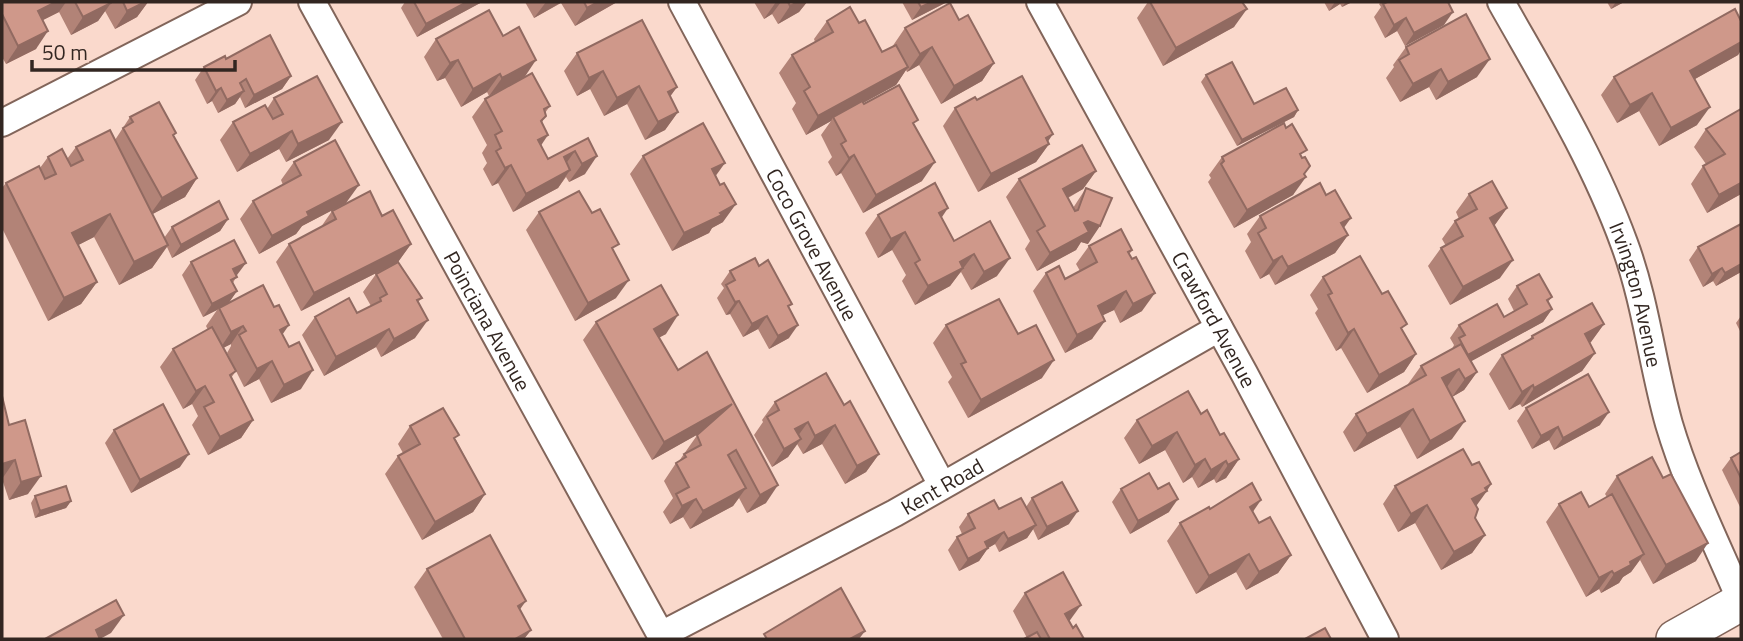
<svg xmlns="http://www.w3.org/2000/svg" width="1743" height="641" font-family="'Titillium Web',sans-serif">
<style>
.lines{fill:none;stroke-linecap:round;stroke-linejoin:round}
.minor-casing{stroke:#82655a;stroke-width:30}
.secondary-casing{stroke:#82655a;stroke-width:40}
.minor{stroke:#fff;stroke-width:26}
.secondary{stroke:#fff;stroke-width:37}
.wall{fill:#b28377}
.shaded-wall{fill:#916a61}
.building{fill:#cf988a;stroke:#916a61;stroke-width:2}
.labels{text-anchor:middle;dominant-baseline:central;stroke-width:5;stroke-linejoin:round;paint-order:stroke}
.street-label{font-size:21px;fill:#322621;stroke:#fad9cc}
</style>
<rect width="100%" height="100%" fill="#fad9cc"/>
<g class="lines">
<g class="minor-casing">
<g id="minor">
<path id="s1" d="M312,2L663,639"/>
<path id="s2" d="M682,2L942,485"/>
<path id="s3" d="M1040,2L1244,373L1385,639"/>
<path id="s4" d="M1501,2C1545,80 1593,158 1624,243C1646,302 1652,364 1669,424C1687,485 1716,542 1741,601"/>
<path d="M2,123L238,2"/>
<path id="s5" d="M661,635L895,513L1219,328"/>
</g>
</g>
<g class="secondary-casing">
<path id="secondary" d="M1675,639L1741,602"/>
</g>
<use href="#minor" class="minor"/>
<use href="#secondary" class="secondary"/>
</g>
<g class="wall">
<path d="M2,2H148L137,17L115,29L105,11L98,21L71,35L59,12L43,20L36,49L6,64L2,57Z"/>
<path d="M405,2H482L417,37L401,8Z"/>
<path d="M525,2H617L575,26L561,3L534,18Z"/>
<path d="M754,2H807L799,12L778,24L772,14L764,19Z"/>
<path d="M902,2H947L912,20Z"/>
<path d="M1148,2H1242L1234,27L1163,66L1137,18Z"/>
<path d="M1324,2H1352L1342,7L1340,4L1329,11Z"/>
<path d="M1381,2H1448L1444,25L1405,46L1397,31L1385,38L1374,17L1381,7L1379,4Z"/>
<path d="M1607,2H1624L1611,9Z"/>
<path d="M959,20L994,63L982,81L941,104L919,65L907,72L906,70L896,85L863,103L864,104L914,125L922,181L863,213L841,173L836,176L828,162L832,157L821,135L831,121L806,135L792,109L796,103L779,73L792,55L815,42L814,39L827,21L859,23L882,52L892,47L905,28Z"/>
<path d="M1741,21V50L1738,55L1695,79L1697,125L1659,146L1639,111L1617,123L1601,95L1614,77Z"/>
<path d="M503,36L536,60L489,96L487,92L461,107L445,78L437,81L424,57L436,39Z"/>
<path d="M1406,47L1477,77L1436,100L1429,87L1400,102L1386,78L1394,67L1393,65Z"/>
<path d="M577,53L677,87L670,96L678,112L665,130L645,140L627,104L604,116L590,89L577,96L564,71Z"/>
<path d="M226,59L291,76L282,89L245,108L240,97L235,104L218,113L212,101L207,104L195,80L204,67Z"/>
<path d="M1206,75L1254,104L1298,110L1294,117L1237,146L1201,82Z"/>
<path d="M274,98L329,140L286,162L279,149L237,172L220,140L233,122L267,109Z"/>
<path d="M485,99L550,106L545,113L542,123L541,145L548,159L588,138L585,174L569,182L566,177L558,188L513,212L498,183L492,186L483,169L487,163L482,153L487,145L472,117Z"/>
<path d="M977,100L1048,142L1049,144L1036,162L978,192L943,126L955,108Z"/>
<path d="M1741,109V194L1707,213L1691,184L1703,166L1706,164L1694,147L1706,129Z"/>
<path d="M130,117L174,136L197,178L185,197L152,214L164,238L172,227L228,219L220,231L172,258L167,247L152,268L119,285L94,237L78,245L97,282L81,304L48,321L2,228V188L6,183L40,168L48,157L67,159L76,147L115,140Z"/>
<path d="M643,156L715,176L723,222L712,228L709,233L672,251L630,174Z"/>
<path d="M1222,157H1302L1304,174L1293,195L1234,228L1208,182L1211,178L1209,175Z"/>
<path d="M294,162L346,203L302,226L296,234L259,254L240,219L253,201L283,185L281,180Z"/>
<path d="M1096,171L1083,189L1068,198L1073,208L1086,188L1088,244L1081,242L1076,250L1037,271L1025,249L1030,241L1006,197L1019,179Z"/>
<path d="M1469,194L1507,208L1494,226L1500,278L1450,305L1428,266L1441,248L1446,246L1442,239L1455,221L1459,219L1456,212Z"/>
<path d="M332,211L382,216L411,244L398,262L301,311L276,262L289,244L321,227Z"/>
<path d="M539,212L613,252L616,298L575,321L526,230Z"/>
<path d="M878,215L941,218L954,241L990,221L997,276L971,290L961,272L959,274L950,286L915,305L902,281L906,275L892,250L878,258L865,233Z"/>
<path d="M1260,216L1344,228L1348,235L1335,253L1275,285L1269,274L1260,279L1245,251L1251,242L1247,234Z"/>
<path d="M1089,246L1132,250L1129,255L1142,311L1120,323L1114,310L1102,315L1092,339L1065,353L1033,291L1046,273L1065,279L1080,271L1076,264Z"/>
<path d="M1698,247L1741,272L1716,286L1713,281L1703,287L1689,260Z"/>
<path d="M191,262L237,275L233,283L237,291L229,302L282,335L301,389L271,403L259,379L244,387L227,353L231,346V344L223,348L236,371L231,378L253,420L241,438L208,455L192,425L198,416L192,404L183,409L160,367L173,349L208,330L206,326L217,310L203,317L182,275Z"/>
<path d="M759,266L789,308V338L769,349L758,329L743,337L730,314L726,315L717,298L724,288L721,284L730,271Z"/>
<path d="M376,274L422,298L418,302L415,338L381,357L376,347L324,376L302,335L315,317L357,313L371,306L363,292Z"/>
<path d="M1323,277L1382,294L1416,354L1404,372L1367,393L1341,348L1336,351L1315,313L1318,309L1310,295Z"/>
<path d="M1517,286L1552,297L1548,302L1552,309L1543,322L1471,361L1477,372L1464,390L1452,397V439L1417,459L1400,427L1354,452L1343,432L1356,414L1408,385V384L1421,366L1452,349L1454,345L1450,338L1459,325L1504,317L1514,311L1508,299Z"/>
<path d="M1741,316V333L1736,323Z"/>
<path d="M596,322L666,334L659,337L678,370L707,352L766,503L747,513L739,498L733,506L690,529L683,517L670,524L663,512L673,498L664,481L676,463L679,461L698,434L652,460L583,340Z"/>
<path d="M1604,324L1590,343L1595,353L1582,371L1522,407L1520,404L1509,410L1489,374L1502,355L1528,341L1532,336Z"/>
<path d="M946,325L1018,334L1042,378L968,418L948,382L952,377L933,343Z"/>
<path d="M775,402L844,405L879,454L866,472L845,484L822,444L803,454L797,444L788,457L772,467L754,435L763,422L762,420Z"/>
<path d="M1526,408L1600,425L1554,450L1549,440L1532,449L1517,421Z"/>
<path d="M1201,414L1220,435L1239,459L1226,478L1216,483L1214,479L1198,488L1192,477L1183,483L1165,450L1139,464L1124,438L1137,420Z"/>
<path d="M9,425L28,494L9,500L2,479Z"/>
<path d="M410,426L456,440L485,494L473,512L422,540L385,474L398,456L403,453L398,444Z"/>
<path d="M114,430L180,467L131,493L105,443Z"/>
<path d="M1741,452V509L1722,470L1731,458Z"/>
<path d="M1472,465L1491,484L1476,505L1475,518L1485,535L1472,553L1441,570L1415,523L1398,532L1383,504L1395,486Z"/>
<path d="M1617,476L1696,561L1653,584L1640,560L1631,572L1623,577L1619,583L1601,593L1599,589L1586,597L1546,522L1559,504L1589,507L1607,497L1605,494Z"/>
<path d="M1121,489L1169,512L1130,534L1112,502Z"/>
<path d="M35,496L71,501L66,508L35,518L31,503Z"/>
<path d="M1032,498L1069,524L1038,540L1033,529L1027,538L999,552L995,544L988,548L979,561L959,571L948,550L957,537L962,534L959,527L968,514L999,509L1026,507Z"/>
<path d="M1210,509L1253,512L1259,523L1291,555L1278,573L1246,590L1236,572L1196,594L1167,541L1180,523Z"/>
<path d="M427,569L520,610L531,630L524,639H443L414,587Z"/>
<path d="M1025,593L1069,622L1073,628L1084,639H1024L1027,638L1013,611Z"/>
</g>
<g class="shaded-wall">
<path d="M56,2H66L59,12L25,29L38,11Z"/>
<path d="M145,2H148L137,17L115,29L127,11Z"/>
<path d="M467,2H482L417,37L426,24Z"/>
<path d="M546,2H562L534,18Z"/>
<path d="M598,2H617L575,26L587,8Z"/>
<path d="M776,2H781L772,14L764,19Z"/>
<path d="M797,2H807L799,12L778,24L790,6Z"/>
<path d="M932,2H947L912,20L921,7Z"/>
<path d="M1335,2H1342L1340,4L1329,11Z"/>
<path d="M1346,2H1352L1342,7Z"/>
<path d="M1616,2H1624L1611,9Z"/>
<path d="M111,3L98,21L71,35L83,17Z"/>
<path d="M1247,9L1234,27L1163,66L1176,48Z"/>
<path d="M1453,12L1444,25L1405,46L1414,33Z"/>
<path d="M1406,18L1397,31L1385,38L1394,25Z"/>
<path d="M48,31L36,49L6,64L18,46Z"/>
<path d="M1741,42V50L1738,55L1677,89L1690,71Z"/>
<path d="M932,47L919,65L907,72L920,54Z"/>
<path d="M1490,59L1477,77L1436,100L1448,82Z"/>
<path d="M458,60L445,78L437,81L450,63Z"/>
<path d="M536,60L524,78L489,96L502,78Z"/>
<path d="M994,63L982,81L941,104L954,86Z"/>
<path d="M908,67L896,85L834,119L833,117L831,121L806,135L818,116Z"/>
<path d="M1441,69L1429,87L1400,102L1413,84Z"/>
<path d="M603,71L590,89L577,96L589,78Z"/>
<path d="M500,74L487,92L461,107L473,89Z"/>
<path d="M291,76L282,89L245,108L254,95Z"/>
<path d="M639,86L627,104L604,116L617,98Z"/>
<path d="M677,87L664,105L668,92Z"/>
<path d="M221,88L212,101L207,104L216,91Z"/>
<path d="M244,91L235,104L218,113L227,100Z"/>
<path d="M1652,93L1639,111L1617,123L1630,105Z"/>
<path d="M1710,107L1697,125L1659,146L1671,128Z"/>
<path d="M1298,110L1294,117L1237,146L1242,140Z"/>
<path d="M678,112L665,130L645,140L658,122Z"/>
<path d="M342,122L329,140L286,162L298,144Z"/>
<path d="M292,131L279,149L237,172L250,154Z"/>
<path d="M1053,134L1045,146L1049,144L1036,162L978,192L991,174L1046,138Z"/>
<path d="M548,135L536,153L538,140Z"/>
<path d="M575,151L562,169L564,157Z"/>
<path d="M854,155L841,173L836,176L849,158Z"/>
<path d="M597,156L585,174L569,182L582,164Z"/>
<path d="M935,162L922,181L863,213L876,195Z"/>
<path d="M725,163L712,181V169Z"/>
<path d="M511,165L498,183L492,186L505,168Z"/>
<path d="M570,170L558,188L513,212L526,194Z"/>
<path d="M1096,171L1083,189L1050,207L1063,189Z"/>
<path d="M1306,177L1293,195L1234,228L1247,210Z"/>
<path d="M197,178L185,197L149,216L162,198Z"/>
<path d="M1741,183V194L1707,213L1719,195Z"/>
<path d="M359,185L346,203L302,226L296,234L259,254L272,236L307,212Z"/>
<path d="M736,204L723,222L712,228L709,233L672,251L684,233Z"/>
<path d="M948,208L936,226L939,213Z"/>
<path d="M1507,208L1494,226L1490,218Z"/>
<path d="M110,214L94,237L57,256L72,233Z"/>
<path d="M1351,218L1338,236L1341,223Z"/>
<path d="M228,219L220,231L172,258L181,245Z"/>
<path d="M1088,221L1100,226L1088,244L1081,242L1076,250L1037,271L1050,253L1084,223Z"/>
<path d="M905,232L892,250L878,258L891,239Z"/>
<path d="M1348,235L1335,253L1275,285L1288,267Z"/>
<path d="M411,244L398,262L301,311L314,293Z"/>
<path d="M168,245L152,268L119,285L134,262Z"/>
<path d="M974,254L950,286L915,305L928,286L960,262Z"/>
<path d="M1282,256L1269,274L1260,279L1273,261Z"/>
<path d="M1010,258L997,276L971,290L984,272Z"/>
<path d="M1513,260L1500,278L1450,305L1463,287Z"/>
<path d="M246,263L237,275L224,282L233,269Z"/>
<path d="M1741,264V272L1716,286L1725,273Z"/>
<path d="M1722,268L1713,281L1703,287L1712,274Z"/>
<path d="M629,280L616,298L575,321L588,303Z"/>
<path d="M97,282L81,304L48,321L64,298Z"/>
<path d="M237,291L228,304L219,308L217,310L203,317L212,304Z"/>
<path d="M1126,291L1114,310L1085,324L1098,306Z"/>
<path d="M1155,293L1142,311L1120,323L1133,304Z"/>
<path d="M739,301L730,314L726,315L735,302Z"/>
<path d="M1552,309L1543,322L1459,368L1468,355Z"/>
<path d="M678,315L666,334L642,347L654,329Z"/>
<path d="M767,316L758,329L743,337L752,324Z"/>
<path d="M428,320L415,338L381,357L394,339Z"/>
<path d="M1105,321L1092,339L1065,353L1077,335Z"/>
<path d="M1604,324L1591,342L1572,353L1585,334Z"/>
<path d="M289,325L276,344L280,330Z"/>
<path d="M798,325L789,338L769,349L778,336Z"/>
<path d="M243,326L231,344L219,350L231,332Z"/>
<path d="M389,329L376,347L324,376L336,357Z"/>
<path d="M1354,329L1341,348L1336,351L1348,333Z"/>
<path d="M1595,353L1582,371L1522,407L1534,388Z"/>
<path d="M1416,354L1404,372L1367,393L1379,375Z"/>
<path d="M1054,360L1042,378L968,418L981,400Z"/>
<path d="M272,361L259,379L244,387L257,369Z"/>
<path d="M1459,369L1447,387L1442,378Z"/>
<path d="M313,370L301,389L271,403L284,385Z"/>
<path d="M1477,372L1464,390L1452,397L1465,379Z"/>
<path d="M1533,385L1520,404L1509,410L1522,392Z"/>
<path d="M205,386L192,404L183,409L196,391Z"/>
<path d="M732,404L720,422L652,460L664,442Z"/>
<path d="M1413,409L1400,427L1354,452L1367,434Z"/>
<path d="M1609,412L1600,425L1554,450L1563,438Z"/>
<path d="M253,420L241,438L208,455L220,437Z"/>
<path d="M1465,421L1452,439L1417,459L1430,441Z"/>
<path d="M808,422L795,440L782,447L795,429Z"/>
<path d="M835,425L822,444L803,454L815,436Z"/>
<path d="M1558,427L1549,440L1532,449L1541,436Z"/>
<path d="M1177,432L1165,450L1139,464L1152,446Z"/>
<path d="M801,439L788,457L772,467L784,449Z"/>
<path d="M189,454L180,467L131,493L140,480Z"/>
<path d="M879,454L866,472L845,484L857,466Z"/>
<path d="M1205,459L1192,477L1183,483L1195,465Z"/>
<path d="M1239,459L1226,478L1216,483L1228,465Z"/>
<path d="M15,460L2,479V464Z"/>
<path d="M1226,461L1214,479L1198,488L1211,470Z"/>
<path d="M41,476L28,494L9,500L21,482Z"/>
<path d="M1491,484L1487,491L1474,509L1472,499L1485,488Z"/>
<path d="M778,485L766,503L747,513L760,495Z"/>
<path d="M746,488L733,506L690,529L703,511Z"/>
<path d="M485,494L473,512L422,540L435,522Z"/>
<path d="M696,499L683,517L670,524L682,506Z"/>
<path d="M1178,499L1169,512L1130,534L1138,521Z"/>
<path d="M1261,500L1248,519L1250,507Z"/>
<path d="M71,501L66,508L35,518L40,511Z"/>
<path d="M1427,505L1415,523L1398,532L1411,514Z"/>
<path d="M1078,511L1069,524L1038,540L1047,527Z"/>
<path d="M1036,525L1027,538L999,552L1008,539Z"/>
<path d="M1004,532L995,544L988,548L979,561L959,571L968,559L985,542Z"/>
<path d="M1485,535L1472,553L1441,570L1454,552Z"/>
<path d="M1708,543L1696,561L1653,584L1666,565Z"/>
<path d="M1249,554L1236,572L1196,594L1209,576Z"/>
<path d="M1644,554L1631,572L1623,577L1619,583L1601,593L1614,574L1630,562Z"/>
<path d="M1291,555L1278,573L1246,590L1259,572Z"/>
<path d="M1612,571L1599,589L1586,597L1599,578Z"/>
<path d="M526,601L513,619L518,606Z"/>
<path d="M1081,605L1068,623L1065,614Z"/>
<path d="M124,615L111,633L100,639L96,630Z"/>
<path d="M531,630L524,639H514Z"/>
<path d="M865,631L859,639H850Z"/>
</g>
<g class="building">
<path d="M2,2H56L38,11L48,31L18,46L2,14Z"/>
<path d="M75,2H111V3L83,17Z"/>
<path d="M123,2H145L127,11Z"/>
<path d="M414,2H467L426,24Z"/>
<path d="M584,2H598L587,8Z"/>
<path d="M788,2H798L790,6Z"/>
<path d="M918,2H932L921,7Z"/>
<path d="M1150,2H1242L1247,9L1176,48Z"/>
<path d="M1387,2H1448L1453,12L1414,33L1406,18L1394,25L1383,4Z"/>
<path d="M950,3L959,20L968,15L994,63L954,86L932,47L920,54L905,28Z"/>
<path d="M850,7L859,23L865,20L882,52L896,45L908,67L818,116L804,91L810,87L792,55L833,32L827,21Z"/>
<path d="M1735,9L1741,21V42L1690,71L1710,107L1671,128L1652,93L1630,105L1614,77Z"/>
<path d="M489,10L503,36L519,27L536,60L502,78L500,74L473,89L458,60L450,63L436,39Z"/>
<path d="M1466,14L1490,59L1448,82L1441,69L1413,84L1399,60L1409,54L1406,47Z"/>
<path d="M642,20L677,87L668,92L678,112L658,122L639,86L617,98L603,71L589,78L577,53Z"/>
<path d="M270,35L291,76L254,95L246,79L240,83L244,91L227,100L221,88L216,91L204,67L225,56L226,59Z"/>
<path d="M1232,62L1254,104L1286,88L1298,110L1242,140L1206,75Z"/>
<path d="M532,73L550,106L544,109L546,116L541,121L548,135L538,140L548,159L588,138L597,156L582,164L575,151L564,157L570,170L526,194L511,165L505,168L496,151L501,148L495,135L502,131L485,99Z"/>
<path d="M317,76L342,122L298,144L292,131L250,154L233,122L265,105L273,119L283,114L274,98Z"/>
<path d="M1022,76L1053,134L1046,138L1049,144L991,174L955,108L975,97L977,100Z"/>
<path d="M899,85L918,120L913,123L935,162L876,195L854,155L849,158L841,144L846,141L833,117L862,101L864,104Z"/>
<path d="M159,102L176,133L173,135L197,178L162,198L123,128L133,122L130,117Z"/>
<path d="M1741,109V183L1719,195L1703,166L1725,154L1706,129Z"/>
<path d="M703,123L725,163L712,169L720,185L724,183L736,204L720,213L722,215L684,233L643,156Z"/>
<path d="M1284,123L1286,128L1292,124L1307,150L1300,154L1302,158L1305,157L1310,166L1304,174L1306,177L1247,210L1221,164L1224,161L1222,157Z"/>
<path d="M110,130L168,245L134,262L110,214L72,233L97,282L64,298L6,183L39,166L45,179L56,174L48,157L62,149L71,166L83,160L76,147Z"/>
<path d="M335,140L359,185L307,212L309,216L272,236L253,201L301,175L294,162Z"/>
<path d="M1082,145L1096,171L1063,189L1075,211L1078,210L1086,188L1112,198L1100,226L1088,221L1084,223L1089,232L1050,253L1037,231L1045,226L1019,179Z"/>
<path d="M1492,181L1507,208L1490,218L1513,260L1463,287L1441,248L1463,236L1455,221L1477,209L1469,194Z"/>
<path d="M935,183L948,208L939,213L954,241L990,221L1010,258L984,272L974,254L960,262L963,268L928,286L915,263L920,260L905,232L891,239L878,215Z"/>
<path d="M1320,183L1326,195L1335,190L1351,218L1341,223L1348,235L1288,267L1282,256L1273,261L1258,233L1266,228L1260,216Z"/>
<path d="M370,191L382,216L393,210L411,244L314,293L289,244L336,219L332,211Z"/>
<path d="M579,191L592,213L600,209L619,244L612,248L629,280L588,303L539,212Z"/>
<path d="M219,201L228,219L181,245L172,227Z"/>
<path d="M1741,224V264L1725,273L1722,268L1712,274L1698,247Z"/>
<path d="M1121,229L1132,250L1128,252L1132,259L1136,257L1155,293L1133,304L1126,291L1098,306L1105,321L1077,335L1046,273L1059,266L1065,279L1097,262L1089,246Z"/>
<path d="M234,240L246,263L233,269L237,277L231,280L237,291L212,304L191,262Z"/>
<path d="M1360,256L1382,294L1388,291L1407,324L1401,328L1416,354L1379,375L1354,329L1348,333L1328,295L1332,293L1323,277Z"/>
<path d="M755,258L759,266L768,260L792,304L788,306L798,325L778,336L767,316L752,324L739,301L735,302L726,285L735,280L730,271Z"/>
<path d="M398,262L422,298L417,300L428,320L394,339L389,329L336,357L315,317L349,298L357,313L381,301L380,298L387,294L376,274Z"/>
<path d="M1539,274L1552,297L1547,300L1552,309L1468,355L1459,338L1465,335L1459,325L1497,304L1504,317L1527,304L1517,286Z"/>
<path d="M263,285L274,307L279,305L289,325L280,330L289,347L299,342L313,370L284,385L272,361L257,369L239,335L246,331L243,326L231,332L219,308Z"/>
<path d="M661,285L678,315L654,329L678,370L707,352L778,485L760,495L736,450L728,455L746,488L703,511L696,499L682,506L676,494L689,487L676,463L686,457L684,454L701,445L697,435L732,404L664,442L596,322Z"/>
<path d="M999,299L1018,334L1036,325L1054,360L981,400L961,364L966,362L946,325Z"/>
<path d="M1592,303L1604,324L1585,334L1595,353L1534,388L1533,385L1522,392L1502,355L1533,338L1532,336Z"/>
<path d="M212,327L236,371L230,375L253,420L220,437L204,407L214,402L205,386L196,391L173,349Z"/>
<path d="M1461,344L1477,372L1465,379L1459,369L1442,378L1465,421L1430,441L1413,409L1367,434L1356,414L1426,375L1421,366Z"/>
<path d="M826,373L844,405L850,401L879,454L857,466L835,425L815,436L808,422L795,429L801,439L784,449L767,417L779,410L775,402Z"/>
<path d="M1588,374L1609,412L1563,438L1558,427L1541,436L1526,408Z"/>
<path d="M1188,391L1201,414L1207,410L1220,435L1224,433L1239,459L1228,465L1226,461L1211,470L1205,459L1195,465L1177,432L1152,446L1137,420Z"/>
<path d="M2,396L9,425L25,420L41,476L21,482L15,460L2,464Z"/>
<path d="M163,404L189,454L140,480L114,430Z"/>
<path d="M443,408L459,435L454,438L485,494L435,522L398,456L420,444L410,426Z"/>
<path d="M1463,449L1472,465L1479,462L1491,484L1485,488L1487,491L1472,499L1478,509L1475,518L1485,535L1454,552L1427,505L1411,514L1395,486Z"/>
<path d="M1741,452V478L1731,458Z"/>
<path d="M1652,457L1663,478L1671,474L1708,543L1666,565L1617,476Z"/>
<path d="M1149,473L1158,489L1169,483L1178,499L1138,521L1121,489Z"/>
<path d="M1062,482L1078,511L1047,527L1032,498Z"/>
<path d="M1252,483L1261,500L1250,507L1259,523L1270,517L1291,555L1259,572L1249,554L1209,576L1180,523L1209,507L1210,509Z"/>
<path d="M66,486L71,501L40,511L35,496Z"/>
<path d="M1581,492L1589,507L1612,494L1644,554L1630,562L1631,565L1614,574L1612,571L1599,578L1559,504Z"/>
<path d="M1021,498L1036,525L1008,539L1004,532L985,542L988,548L968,559L957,537L975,528L968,514L994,500L999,509Z"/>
<path d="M490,535L526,601L518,606L531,630L515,639H465L427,569Z"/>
<path d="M1063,572L1081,605L1065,614L1073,628L1076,625L1084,639H1050L1025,593Z"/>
<path d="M841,588L865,631L850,639H767L764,634Z"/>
<path d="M116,600L124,615L96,630L100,639H45Z"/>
<path d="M1325,628L1331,639H1305Z"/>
<path d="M1037,632L1041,639H1024Z"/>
</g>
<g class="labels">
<g class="street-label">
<text stroke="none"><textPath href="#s2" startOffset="275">Coco Grove Avenue</textPath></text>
<text stroke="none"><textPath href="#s4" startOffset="324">Irvington Avenue</textPath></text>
<text stroke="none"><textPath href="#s3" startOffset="362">Crawford Avenue</textPath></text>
<text stroke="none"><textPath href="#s1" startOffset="364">Poinciana Avenue</textPath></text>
<text stroke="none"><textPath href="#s5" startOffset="318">Kent Road</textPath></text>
</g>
</g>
<rect width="1743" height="641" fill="none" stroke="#322621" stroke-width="7"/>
<path d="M32 60v10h203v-10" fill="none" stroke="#322621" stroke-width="3.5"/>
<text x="42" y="60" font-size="21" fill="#322621" stroke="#fad9cc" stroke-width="5" paint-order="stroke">50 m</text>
</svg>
